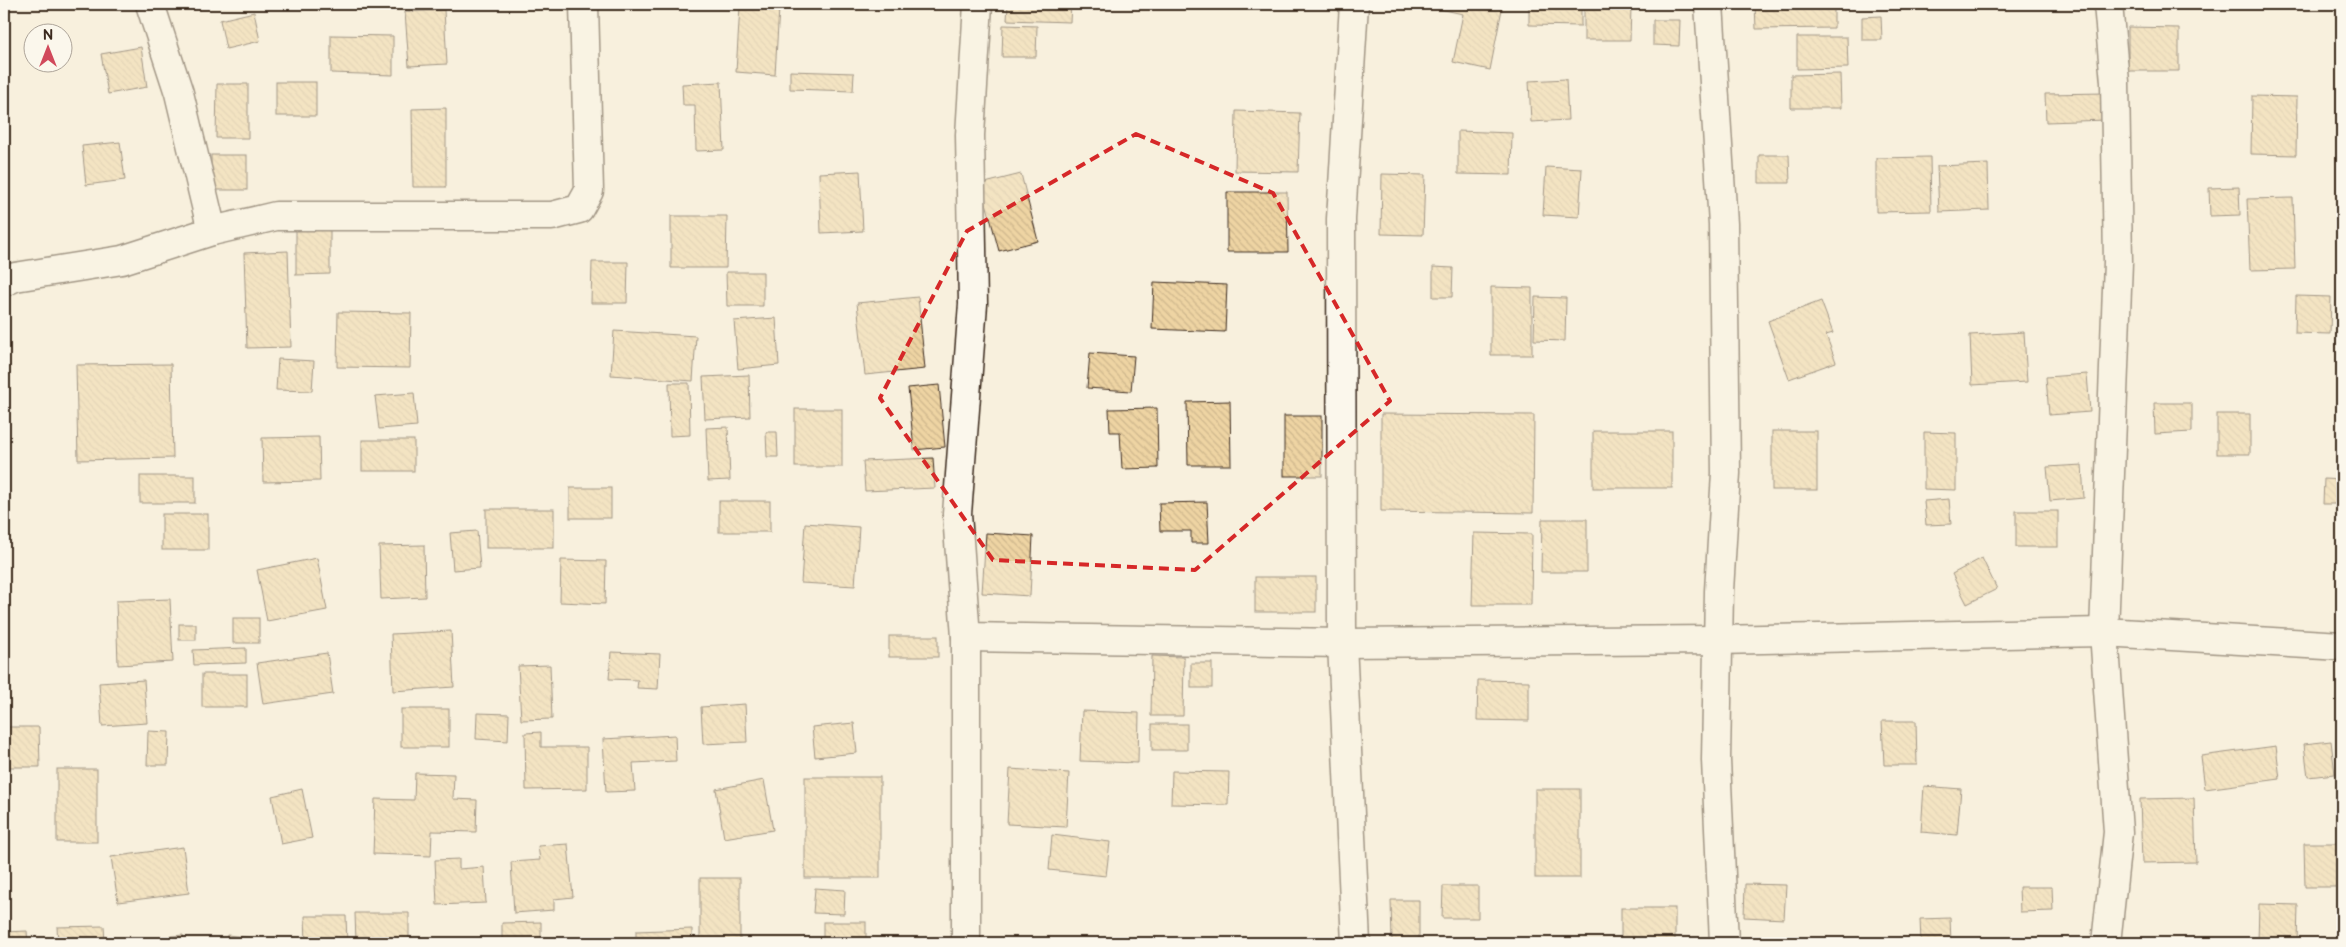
<svg xmlns="http://www.w3.org/2000/svg" width="2346" height="947" font-family="'Balsamiq Sans',sans-serif">
<style>
.building{fill:url(#building-back-hatch);stroke:#3b2a1e}
.lines{fill:none;stroke-linecap:round;stroke-linejoin:round}
.minor-casing{stroke:#3b2a1e;stroke-width:31}
.minor{stroke:#fbf7ec;stroke-width:28}
.marked{fill:none;stroke:#d62828;stroke-width:4;stroke-dasharray:10 6;stroke-linejoin:round}
</style>
<defs>
<pattern id="building-back-hatch" width="6" height="6" patternUnits="userSpaceOnUse" patternTransform="scale(1.25)"><rect width="6" height="6" fill="#eed4a3"/><path d="M-1 5l2 2M0 0l6 6M5-1l2 2" fill="none" stroke="#cdb68c"/></pattern>
</defs>
<rect width="100%" height="100%" fill="#f8f0dd"/>
<filter id="ink" filterUnits="userSpaceOnUse"><feTurbulence type="fractalNoise" baseFrequency=".02" numOctaves="2"/><feDisplacementMap in="SourceGraphic" scale="10" xChannelSelector="R" yChannelSelector="G"/><feConvolveMatrix kernelMatrix="1 2 1 2 8 2 1 2 1" color-interpolation-filters="sRGB"/></filter>
<g filter="url(#ink)">
<g class="building">
<path d="M1008,4H1071L1070,22L1007,20Z"/>
<path d="M1435,4H1503L1490,70L1453,62L1463,14L1435,8Z"/>
<path d="M1529,4H1581V26L1529,25Z"/>
<path d="M1755,4H1834V28L1756,29Z"/>
<path d="M740,6L779,8L775,75L736,72Z"/>
<path d="M1584,6L1631,7L1630,40H1584Z"/>
<path d="M444,10L447,64L409,66L405,12Z"/>
<path d="M254,12L260,41L226,49L220,20Z"/>
<path d="M1881,16L1882,40H1862V17Z"/>
<path d="M1653,20H1680L1679,46L1653,45Z"/>
<path d="M1003,25L1037,26L1036,57H1002Z"/>
<path d="M2128,27L2179,28V71H2128Z"/>
<path d="M331,35L393,36V75L331,73Z"/>
<path d="M1797,37H1847L1848,68L1797,69Z"/>
<path d="M141,47L147,87L108,94L101,54Z"/>
<path d="M790,71L854,73L853,91L790,89Z"/>
<path d="M1840,74L1841,108H1791V75Z"/>
<path d="M1566,79L1568,120L1531,122L1529,81Z"/>
<rect x="276" y="82" width="40" height="34"/>
<path d="M721,82L724,150L696,151L695,105H683L682,84Z"/>
<path d="M217,84H248V138H216Z"/>
<path d="M2106,93L2107,120L2046,122L2045,94Z"/>
<path d="M2252,96L2297,97L2296,155L2251,154Z"/>
<path d="M446,108V187H413L412,109Z"/>
<path d="M1236,111L1300,113L1298,172L1235,171Z"/>
<path d="M1458,131L1512,133L1511,175L1458,174Z"/>
<path d="M120,142L125,180L86,185L82,146Z"/>
<rect x="211" y="155" width="36" height="35"/>
<path d="M1759,155H1789L1790,183H1759Z"/>
<path d="M1930,157L1931,211L1876,212V158Z"/>
<path d="M1988,164L1989,210L1939,212L1937,166Z"/>
<path d="M1546,167L1582,169L1579,217L1543,215Z"/>
<path d="M860,171L863,231L821,233L819,173Z"/>
<path d="M1021,174L1038,241L999,251L981,184Z"/>
<path d="M1382,174L1425,175L1423,235L1381,234Z"/>
<path d="M2239,187L2240,215L2210,216L2209,188Z"/>
<path d="M1227,192H1287L1288,252H1227Z"/>
<path d="M2293,198L2295,269L2250,270L2247,199Z"/>
<path d="M671,216H727L726,268H671Z"/>
<path d="M296,229H330V274L296,275Z"/>
<path d="M288,251L291,347L247,348L244,253Z"/>
<path d="M592,262H628L627,303H591Z"/>
<path d="M1433,267L1453,268L1452,297H1433Z"/>
<path d="M726,272H763V306H727Z"/>
<path d="M1154,282L1227,285L1225,332L1152,329Z"/>
<path d="M1491,287L1532,288V355H1491Z"/>
<path d="M2296,296L2331,297L2330,334L2295,333Z"/>
<path d="M918,297L925,369L865,375L857,303Z"/>
<path d="M1535,297L1566,298L1565,341L1534,340Z"/>
<path d="M1821,301L1833,333L1826,335L1836,362L1789,379L1768,321Z"/>
<path d="M338,312L411,313L410,368L337,367Z"/>
<path d="M776,318L779,365L738,369L734,321Z"/>
<path d="M614,331L696,336L693,381L611,375Z"/>
<path d="M2024,332L2027,382L1972,385L1970,335Z"/>
<path d="M1090,353L1134,356L1131,391L1087,388Z"/>
<path d="M278,359L314,361L312,391L276,390Z"/>
<path d="M171,364L173,458L78,460L76,365Z"/>
<path d="M2087,374L2090,412L2049,415L2046,377Z"/>
<path d="M749,375L750,417L705,419L703,377Z"/>
<path d="M669,383H689L690,435L670,436Z"/>
<path d="M939,385L945,447L914,450L908,388Z"/>
<path d="M414,393L417,426L379,429L375,396Z"/>
<path d="M1230,401L1231,465H1188L1187,402Z"/>
<path d="M2154,403H2192V432L2155,434Z"/>
<path d="M1157,408L1158,468L1122,469L1120,432H1110L1109,409Z"/>
<rect x="795" y="409" width="47" height="58"/>
<path d="M1381,414L1534,415L1533,513L1381,511Z"/>
<rect x="2217" y="414" width="33" height="40"/>
<rect x="1284" y="416" width="38" height="60"/>
<path d="M728,427L730,480L708,481L706,428Z"/>
<rect x="1593" y="431" width="79" height="57"/>
<rect x="1772" y="431" width="45" height="59"/>
<path d="M766,432H777L778,457H767Z"/>
<path d="M1924,432L1956,433V490L1924,489Z"/>
<path d="M319,437L320,481L263,482L262,438Z"/>
<rect x="362" y="440" width="52" height="31"/>
<path d="M933,458L935,488L865,491L863,461Z"/>
<path d="M2082,465L2084,498L2050,501L2047,467Z"/>
<rect x="140" y="476" width="55" height="27"/>
<path d="M2324,479L2342,480V504H2323Z"/>
<rect x="570" y="488" width="41" height="30"/>
<path d="M1949,499L1951,524L1926,525L1924,501Z"/>
<rect x="719" y="501" width="51" height="31"/>
<path d="M1207,502L1209,543H1191V531H1160L1159,503Z"/>
<rect x="486" y="509" width="68" height="39"/>
<rect x="2016" y="511" width="42" height="36"/>
<rect x="162" y="514" width="46" height="36"/>
<path d="M1542,519H1587V572H1541Z"/>
<path d="M805,523L859,527L855,586L801,583Z"/>
<path d="M477,531L480,568L453,570L450,533Z"/>
<path d="M986,533L1033,536L1030,596L982,593Z"/>
<path d="M1474,533L1532,534L1531,605H1472Z"/>
<path d="M424,545L425,597L381,599L379,546Z"/>
<path d="M317,558L327,610L267,621L257,570Z"/>
<path d="M1982,558L1997,589L1967,604L1952,574Z"/>
<path d="M561,560L606,561L605,604L560,602Z"/>
<rect x="1255" y="577" width="61" height="35"/>
<path d="M170,599L173,662L118,665L116,601Z"/>
<rect x="233" y="618" width="26" height="25"/>
<rect x="179" y="624" width="17" height="16"/>
<path d="M451,631L454,687L393,691L391,634Z"/>
<rect x="889" y="636" width="49" height="21"/>
<path d="M246,648V663L194,665L193,650Z"/>
<path d="M611,652L660,654L658,689L637,688L638,680L609,679Z"/>
<path d="M327,653L333,694L263,704L257,663Z"/>
<path d="M1152,656L1184,657L1183,716H1151Z"/>
<rect x="1191" y="663" width="21" height="25"/>
<path d="M550,665L552,719L521,720L518,666Z"/>
<rect x="202" y="674" width="45" height="33"/>
<path d="M144,680L147,723L102,726L99,683Z"/>
<path d="M1478,680L1529,681V721L1477,720Z"/>
<path d="M745,704L747,742L703,744L701,707Z"/>
<rect x="401" y="709" width="48" height="38"/>
<path d="M1082,711L1139,713L1138,763L1080,761Z"/>
<path d="M477,713L509,714L508,741L476,739Z"/>
<path d="M1882,721H1916L1917,765H1884Z"/>
<path d="M854,723L857,753L815,757L812,727Z"/>
<rect x="1152" y="724" width="35" height="26"/>
<path d="M4,727H39L40,767H4Z"/>
<path d="M148,731L169,732L168,765H147Z"/>
<path d="M541,732V747H587V789L526,790L525,733Z"/>
<path d="M675,735L676,761L633,763L635,791L606,792L603,739Z"/>
<path d="M2331,741L2335,774L2308,777L2304,744Z"/>
<path d="M2276,746L2280,779L2205,789L2201,756Z"/>
<rect x="57" y="769" width="40" height="73"/>
<path d="M1010,769L1069,773L1066,827L1007,824Z"/>
<path d="M1172,771L1229,772L1228,805L1171,804Z"/>
<path d="M415,773L454,774L453,799L477,800L476,832L432,831L431,856L373,854L375,799L414,800Z"/>
<rect x="805" y="777" width="75" height="101"/>
<path d="M764,780L773,830L724,838L716,789Z"/>
<path d="M1924,786L1961,789L1957,835L1921,832Z"/>
<path d="M302,789L312,838L281,844L272,796Z"/>
<rect x="1535" y="789" width="45" height="89"/>
<path d="M2194,798L2196,862L2142,863L2140,799Z"/>
<path d="M1052,835L1110,842L1106,876L1049,870Z"/>
<path d="M2304,843H2342V887H2305Z"/>
<path d="M568,844L573,897L554,899V910L514,913L511,862L540,860L538,846Z"/>
<path d="M183,847L189,893L118,902L111,857Z"/>
<path d="M459,859V869L484,867L486,903L437,905L435,860Z"/>
<rect x="700" y="878" width="40" height="65"/>
<path d="M1745,884L1786,885L1784,919L1744,917Z"/>
<path d="M1443,886H1478V918H1442Z"/>
<path d="M2019,887H2052L2053,911L2020,912Z"/>
<path d="M815,888L845,890L844,914L813,913Z"/>
<path d="M1391,900H1419V943H1392Z"/>
<path d="M2259,904L2298,905L2297,943H2258Z"/>
<rect x="1621" y="908" width="54" height="35"/>
<path d="M355,913H409V943H356Z"/>
<path d="M305,916H346L347,943H306Z"/>
<path d="M1950,918L1951,943H1921L1920,919Z"/>
<path d="M541,922V943H502V923Z"/>
<rect x="823" y="922" width="43" height="21"/>
<path d="M104,926L105,943H58L57,927Z"/>
<path d="M692,929V943H636V931Z"/>
<path d="M27,931L28,943H4V932Z"/>
<path d="M183,935L184,943H126V941Z"/>
<path d="M227,935L253,938V943H226Z"/>
</g>
<g class="lines">
<g class="minor-casing">
<g id="minor">
<path d="M1354,4L1341,219L1342,643L1356,943"/>
<path d="M1709,4L1723,224L1726,473L1719,591L1716,760L1724,943"/>
<path d="M212,231L276,216H552L579,209L589,191L584,4"/>
<path d="M4,282L15,277L122,260L212,231L179,93L150,4"/>
<path d="M966,637L1342,643L1718,640L2104,632L2342,646"/>
<path d="M966,943V637L957,514L973,304L970,135L978,4"/>
<path d="M2106,943L2118,832L2104,632L2118,262L2115,82L2108,4"/>
</g>
</g>
<use href="#minor" class="minor"/>
</g>
</g>
<path d="M0 0H2346V947H0ZM1136,134L1273,193L1390,401L1195,570L993,560L880,398L967,231Z" fill="#f8f0dd" fill-opacity=".55" fill-rule="evenodd"/>
<path class="marked" d="M1136,134L1273,193L1390,401L1195,570L993,560L880,398L967,231Z"/>
<rect width="2346" height="947" fill="none" stroke="#fbf7ec" stroke-width="20"/>
<rect x="10" y="10" width="2326" height="927" fill="none" stroke="#3b2a1e" stroke-width="2" filter="url(#ink)"/>
<g transform="translate(48 48)"><circle r="24" fill="#fbf7ec" stroke="#aea59a"/>
<path d="M0-4L9 19L0 12L-9 19Z" fill="#d1495b"/>
<text y="-8" font-size="14" font-weight="bold" text-anchor="middle" fill="#3b2a1e">N</text>
</g>
</svg>
